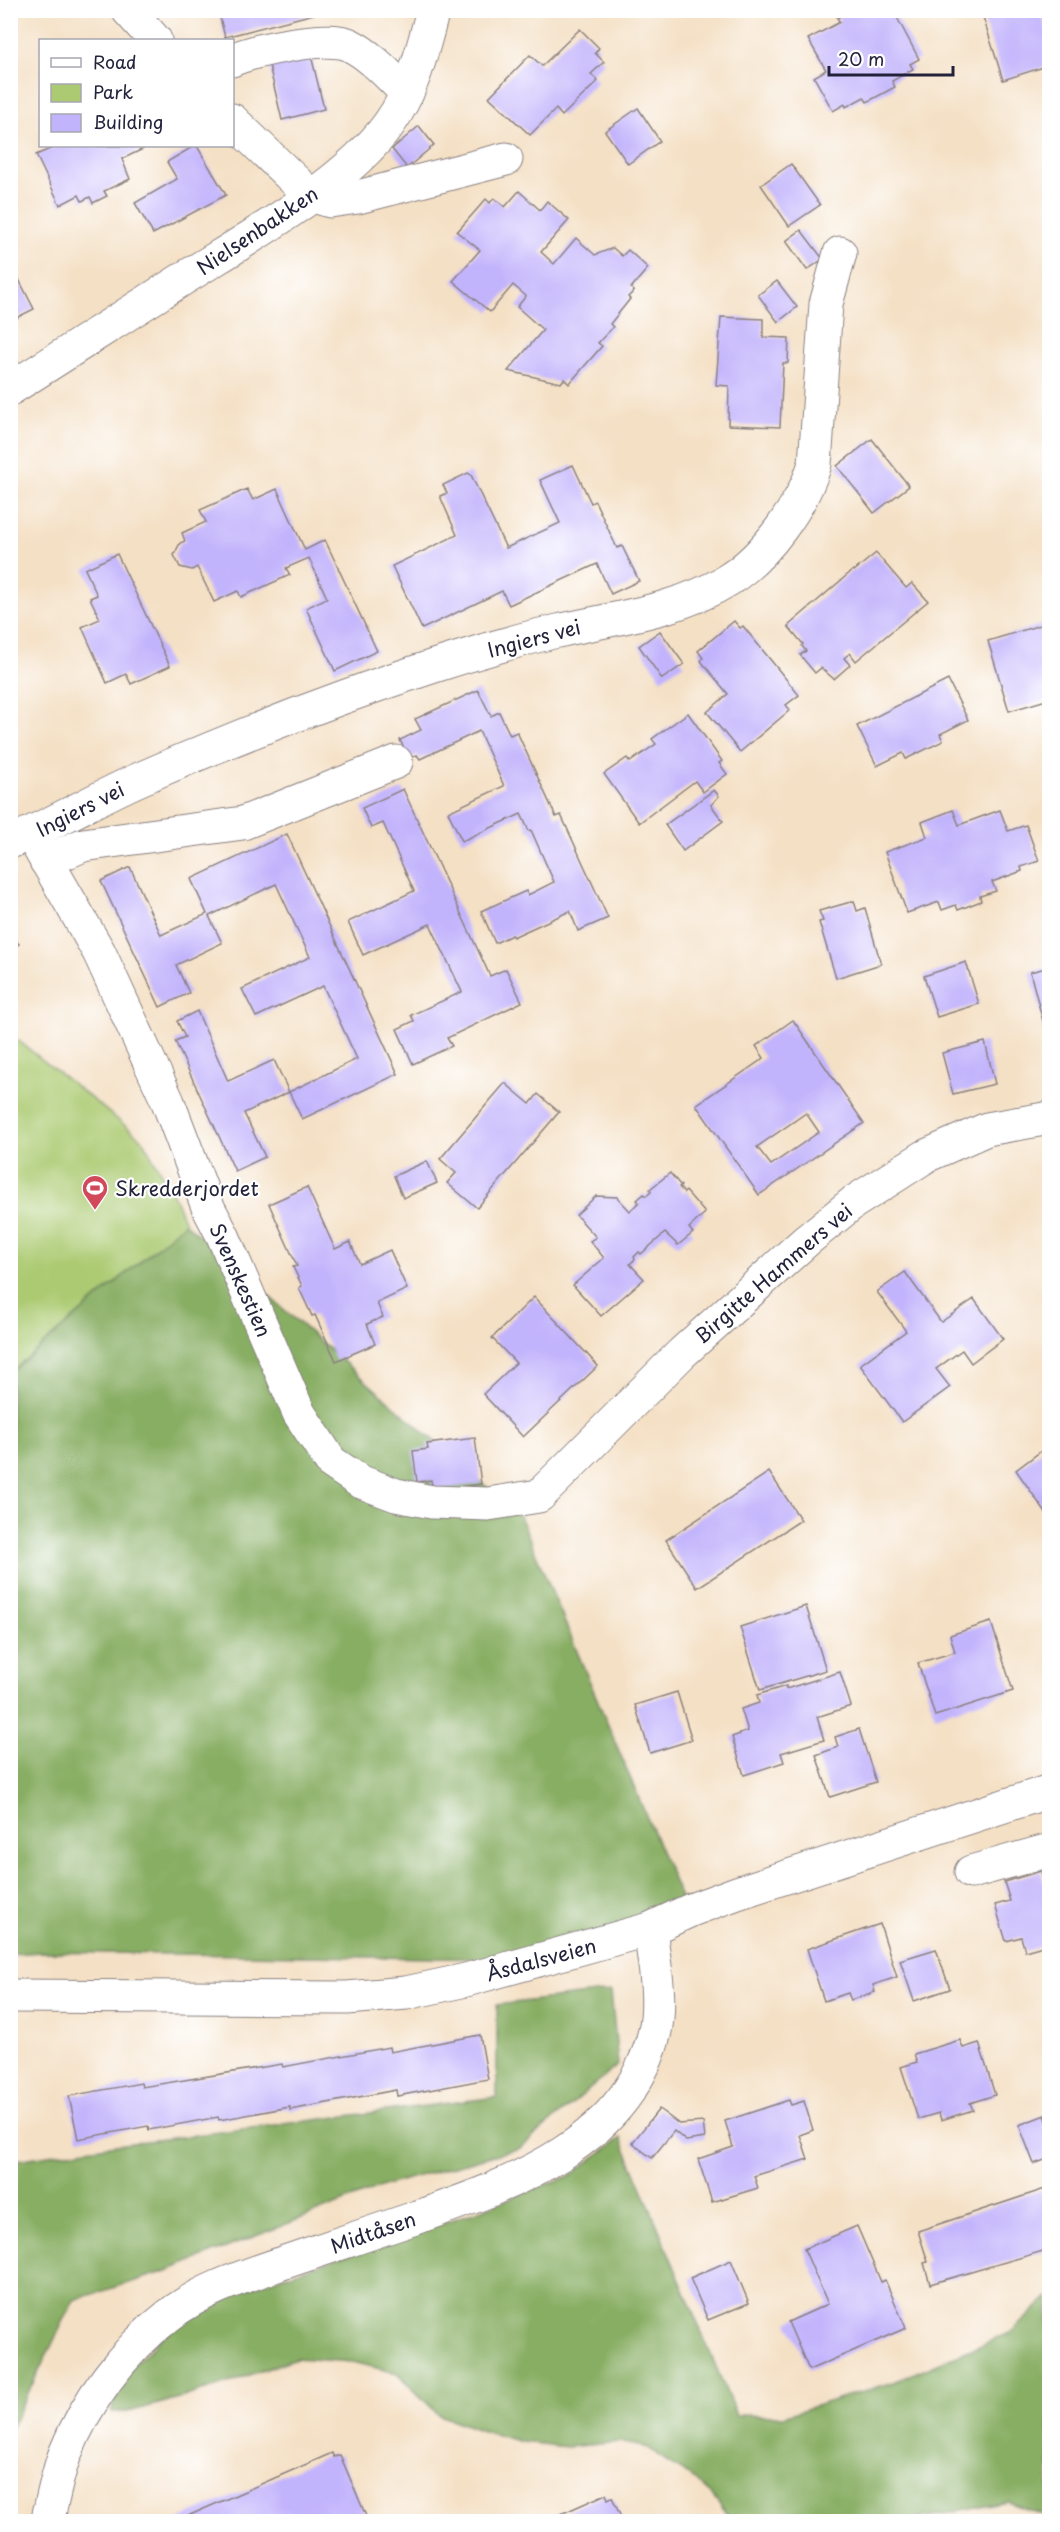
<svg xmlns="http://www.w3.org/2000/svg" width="1060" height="2532" font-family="'Playpen Sans',sans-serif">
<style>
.green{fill:#abca71;stroke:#667656;stroke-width:1.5}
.forest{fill:#88ae63;stroke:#55684f;stroke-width:1.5}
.building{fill:#c2b4fc;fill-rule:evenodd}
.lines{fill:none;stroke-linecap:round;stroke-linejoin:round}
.minor-casing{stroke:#8b8180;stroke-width:35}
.minor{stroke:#fff;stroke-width:33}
.labels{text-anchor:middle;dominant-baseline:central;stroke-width:4.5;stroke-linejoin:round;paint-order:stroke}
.street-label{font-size:20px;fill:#22223b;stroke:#fff}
.poi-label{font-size:20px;fill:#22223b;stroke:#fff;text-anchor:start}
</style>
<rect width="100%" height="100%" fill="#fff"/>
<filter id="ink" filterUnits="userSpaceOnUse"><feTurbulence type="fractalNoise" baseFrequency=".0167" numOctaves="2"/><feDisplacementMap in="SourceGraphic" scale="12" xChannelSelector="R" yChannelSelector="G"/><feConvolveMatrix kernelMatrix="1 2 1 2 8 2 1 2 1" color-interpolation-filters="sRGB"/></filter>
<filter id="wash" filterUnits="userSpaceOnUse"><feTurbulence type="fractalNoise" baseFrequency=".008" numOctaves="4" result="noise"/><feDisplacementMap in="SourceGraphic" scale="24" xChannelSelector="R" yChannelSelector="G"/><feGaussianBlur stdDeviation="1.35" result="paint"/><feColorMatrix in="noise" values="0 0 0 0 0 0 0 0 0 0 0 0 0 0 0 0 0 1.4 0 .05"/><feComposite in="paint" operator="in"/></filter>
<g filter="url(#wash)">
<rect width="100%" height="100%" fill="#f4e0c5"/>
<path class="green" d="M10,1034L142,1139L175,1198L185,1223L11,1372Z"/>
<g class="forest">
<path d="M185,1223L520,1516L685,1908L500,1959L41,1952L11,1954V1372Z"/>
<path d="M611,1991L618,2065L520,2148L386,2185L167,2271L74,2300L11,2428V2161L100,2147L497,2097V2005Z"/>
<path d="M621,2138L736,2415L783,2416L893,2382L1010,2333L1049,2297V2517L1008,2502L907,2521H739L731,2519L712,2495L689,2475L666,2462L649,2448L620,2442L567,2447L522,2442L483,2431L439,2415L397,2373L352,2362L296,2358L225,2384L162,2403L127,2412H111L119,2380L166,2333L225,2296L469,2214L569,2176Z"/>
</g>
<g id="blocks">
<g class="building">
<path d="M218,10H313L314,14L225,37Z"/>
<path d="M850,10H880L881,13L893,10L919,59L910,64L913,69L892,81L895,87L867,102L864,97L846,107L845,104L833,111L814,77L826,70L808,39L840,22L837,18Z"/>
<path d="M1003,10H1050V13L1042,15L1050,40V65L1003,80L983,17Z"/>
<path d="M580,29L599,48L595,53L604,62L591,74L598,81L562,116L556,109L530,135L489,97L530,55L542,66Z"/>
<path d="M311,55L324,109L282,120L269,65Z"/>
<path d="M638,108L660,141L628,164L605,131Z"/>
<path d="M419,126L434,145L407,168L392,149Z"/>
<path d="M57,146H142L143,149L122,159L130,179L104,191L107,196L93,203L90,197L82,201L79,195L60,205L36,155Z"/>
<path d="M194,146H197L226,195L153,234L135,203L177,179L167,162Z"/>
<path d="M791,164L820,205L789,226L761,185Z"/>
<path d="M519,191L540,210L547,201L569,220L541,252L554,264L576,238L595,255L613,248L622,256L628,250L648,268L631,288L634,291L628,297L630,299L610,324L613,327L598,343L602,346L569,384L564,379L561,383L508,371L543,330L517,307L526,296L513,285L490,312L453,281L480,250L457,232L486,199L490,203L494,198L505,207Z"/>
<path d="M801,230L823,259L807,270L786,241Z"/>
<path d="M10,262L34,309L10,321Z"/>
<path d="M777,281L797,307L778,322L758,295Z"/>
<path d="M721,317L763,319V337L789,338L788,363H783L780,427L728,425L729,386L716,385Z"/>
<path d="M872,439L909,486L874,513L837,466Z"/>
<path d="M573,465L591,503L595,501L617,548L622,546L639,581L611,594L597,564L509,605L502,591L422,629L392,566L457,535L440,496L447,493L443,485L468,473L471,475L506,548L560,523L540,480Z"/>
<path d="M247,489L253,500L277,489L305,550L325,540L377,651L335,671L306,608L327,598L309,558L286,568L290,575L241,597L238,591L214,602L197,567L192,570L180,567L174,555L180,543L185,541L182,533L206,522L200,510Z"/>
<path d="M876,553L906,588L912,583L928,601L856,661L850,653L844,658L850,665L834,679L821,668L815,673L800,655L806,651L802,646L803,644L788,626L853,570L854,571Z"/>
<path d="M117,554L170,666L131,684L126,674L107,683L82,627L100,619L90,598L97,595L85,569Z"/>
<path d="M734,621L740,628L743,626L799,695L786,705L790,710L740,752L707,712L728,694L701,661L703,658L698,651Z"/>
<path d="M1050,622V699L1009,711L988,641Z"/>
<path d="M660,631L684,664L662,679L639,646Z"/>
<path d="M948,680L968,720L940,734L943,741L906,759L903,753L877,766L857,726Z"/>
<path d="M478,690L491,716L499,712L510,735L517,732L556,817L561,815L608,918L578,931L570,911L513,937L512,935L495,943L481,911L526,891L528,895L554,882L531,830L529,831L521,814L462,841L448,812L504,786L479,731L420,759L417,755L409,759L400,740L421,730L415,719Z"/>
<path d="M688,713L722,761L719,763L727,774L703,792L695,781L639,823L604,774L627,758L630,762L656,744L652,739Z"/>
<path d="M403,789L490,976L506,969L522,1002L447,1038L452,1046L413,1064L397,1029L414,1021L411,1015L462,992L430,924L363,955L348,922L414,891L383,823L371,828L362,808Z"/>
<path d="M714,790L719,796L711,805L723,821L683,851L665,825Z"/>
<path d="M953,810L959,825L1000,810L1008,831L1026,825L1039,861L1021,867L1022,871L992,882L996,891L980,896L981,901L958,910L956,905L942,910L939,902L907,913L885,852L927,837L922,822Z"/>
<path d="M287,834L398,1074L302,1119L289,1092L244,1113L265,1157L235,1171L175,1041L185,1037L177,1021L197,1011L228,1081L274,1060L289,1092L357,1059L323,986L256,1017L242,989L310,957L276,884L209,916L222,943L176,965L189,993L160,1007L101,881L130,867L161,935L207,914L191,879Z"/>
<path d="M854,901L857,911L865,908L881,964L836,978L819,922L823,921L819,911Z"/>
<path d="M10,935L19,944L10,951Z"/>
<path d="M966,962L979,1004L937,1017L924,976Z"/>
<path d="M1050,967V1044H1049L1030,972Z"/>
<path d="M793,1020L864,1123L759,1195L696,1105L764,1058L756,1046ZM806,1113L819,1132L771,1165L757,1147Z"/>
<path d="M985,1042L995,1084L953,1094L942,1053Z"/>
<path d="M505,1083L530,1104L538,1094L559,1112L477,1208L447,1183L456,1173L440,1159Z"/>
<path d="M427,1161L437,1183L403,1198L394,1176Z"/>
<path d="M670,1173L681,1186L679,1187L684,1193L686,1191L705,1213L689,1228L693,1233L678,1245L665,1233L641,1254L639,1252L634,1257L635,1259L630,1264L644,1279L601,1316L573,1285L604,1258L590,1241L596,1237L576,1215L596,1196L617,1197L630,1211L639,1202L637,1200L644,1194L646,1196L651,1192L650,1189Z"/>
<path d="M307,1187L335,1249L350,1242L360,1264L390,1250L407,1289L377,1303L383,1317L367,1324L375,1344L336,1361L315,1315L312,1316L299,1288L302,1286L293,1267L297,1266L269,1204Z"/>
<path d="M905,1272L941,1322L974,1299L1003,1339L971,1363L962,1350L936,1369L950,1387L902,1422L860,1365L906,1331L877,1292Z"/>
<path d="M534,1297L598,1366L523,1437L483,1394L516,1363L492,1338Z"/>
<path d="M475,1438L481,1484L433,1490L431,1480L417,1482L413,1451L428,1449L427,1444Z"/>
<path d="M1048,1441H1050V1519L1016,1470L1045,1448L1042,1444Z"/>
<path d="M769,1472L801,1520L697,1588L666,1540Z"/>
<path d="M806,1606L826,1670L760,1690L740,1627Z"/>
<path d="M991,1622L1013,1691L935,1716L918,1663L955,1652L950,1635Z"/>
<path d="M840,1672L851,1706L817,1717L824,1740L781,1753L784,1762L744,1775L732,1737L748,1731L741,1709L759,1703L757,1695L786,1686V1689Z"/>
<path d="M677,1692L692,1740L650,1753L635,1705Z"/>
<path d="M859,1729L876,1782L830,1797L816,1755L838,1747L835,1737Z"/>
<path d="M1041,1871L1046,1890L1050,1889V1944L1025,1951L1021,1937L1006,1941L995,1905L1010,1901L1004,1882Z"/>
<path d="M880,1924L897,1977L873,1985L875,1992L851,2000L848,1993L824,2001L807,1949Z"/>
<path d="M936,1949L950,1989L914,2001L900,1960Z"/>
<path d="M480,2035L488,2079L397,2096L396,2090L290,2110V2107L219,2120L218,2117L149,2130L148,2126L78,2139L69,2096L141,2083L142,2087L282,2064L283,2067L389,2047L390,2052Z"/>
<path d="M960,2040L963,2048L979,2043L995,2095L970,2103L973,2110L941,2120L939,2113L918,2119L901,2067L917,2062L914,2054Z"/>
<path d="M789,2100L791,2105L804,2101L813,2130L800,2135L808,2159L754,2176L758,2188L712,2202L698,2159L733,2147L725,2121Z"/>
<path d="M659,2109L679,2124L703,2122L705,2138L686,2141L674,2131L652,2158L632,2143Z"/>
<path d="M1045,2115L1050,2129V2158L1034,2164L1019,2125Z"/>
<path d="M1048,2188L1050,2249L930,2284L924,2263L928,2262L918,2231Z"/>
<path d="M857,2226L881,2282L885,2280L906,2328L809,2370L788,2322L828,2304L804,2249Z"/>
<path d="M731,2260L749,2303L708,2320L690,2278Z"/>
<path d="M332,2453L334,2457L340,2455L366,2516L355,2522H174Z"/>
<path d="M606,2494L608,2499L612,2497L623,2522H543Z"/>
</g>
</g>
</g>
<g filter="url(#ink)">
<use href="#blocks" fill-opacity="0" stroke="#8b8180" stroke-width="1.5"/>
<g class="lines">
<g class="minor-casing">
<g id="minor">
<path d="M128,10L155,40"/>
<path d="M232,60C254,50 329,34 350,45C372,56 390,77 407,93"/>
<path d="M232,120L310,195L330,201L358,197L506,159"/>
<path d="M10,389C72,350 133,310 194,272C254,235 348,181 389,124C414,89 422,51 433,10"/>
<path d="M31,834L99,952L168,1102L208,1207L223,1236L299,1413L331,1462L359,1481L396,1495L432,1502L488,1504L539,1496L682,1353L806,1241L854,1202L926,1156L987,1129L1050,1118"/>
<path d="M10,842C56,823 98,797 142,778C238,736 335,698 434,666C475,653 516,640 558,631C614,618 679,611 728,580C766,556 802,506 815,464L826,304L840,253"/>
<path d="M46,861L83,845L243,823L396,762"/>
<path d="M971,1872L1050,1850"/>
<path d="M10,1996L347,1998L406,1993L466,1980L650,1929L691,1910L737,1893L1050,1791"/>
<path d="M47,2522C53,2499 57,2475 65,2454C86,2401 123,2351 168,2316C203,2288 249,2275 291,2260C332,2246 374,2232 415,2218C512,2184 629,2143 655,2031C662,1998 654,1961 650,1929"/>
</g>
</g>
<use href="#minor" class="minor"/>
</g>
</g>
<defs>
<g id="stadium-pin" transform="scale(1.35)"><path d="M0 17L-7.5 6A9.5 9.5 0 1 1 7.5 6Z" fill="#d1495b" stroke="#fff"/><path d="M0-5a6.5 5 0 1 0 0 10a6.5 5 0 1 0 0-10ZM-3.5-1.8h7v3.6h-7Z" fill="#fff"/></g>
</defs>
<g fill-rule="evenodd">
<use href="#stadium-pin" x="95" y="1188"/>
</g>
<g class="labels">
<g class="street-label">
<text transform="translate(257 230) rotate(-34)">Nielsenbakken</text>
<text transform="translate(534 638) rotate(-15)">Ingiers vei</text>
<text transform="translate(80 809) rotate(-27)">Ingiers vei</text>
<text transform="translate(773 1273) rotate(-41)">Birgitte Hammers vei</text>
<text transform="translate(241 1280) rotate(66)">Svenskestien</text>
<text transform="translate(541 1959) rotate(-15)">Åsdalsveien</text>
<text transform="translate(373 2232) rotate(-19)">Midtåsen</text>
</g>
<g class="poi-label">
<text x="115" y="1188">Skredderjordet</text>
</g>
</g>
<rect width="1060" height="2532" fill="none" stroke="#fff" stroke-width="36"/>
<rect x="39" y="39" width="195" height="108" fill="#ffffff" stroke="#a7a7b1" stroke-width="1.5"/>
<rect x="51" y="58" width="30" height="9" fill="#ffffff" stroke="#a7a7b1" stroke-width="1.5"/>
<text x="93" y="69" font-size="18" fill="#22223b">Road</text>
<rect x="51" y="84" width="30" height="18" fill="#abca71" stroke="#a7a7b1" stroke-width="1.5"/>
<text x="93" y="99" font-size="18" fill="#22223b">Park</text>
<rect x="51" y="114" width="30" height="18" fill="#c2b4fc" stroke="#a7a7b1" stroke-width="1.5"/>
<text x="93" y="129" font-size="18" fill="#22223b">Building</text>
<path d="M829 66v9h124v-9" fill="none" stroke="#22223b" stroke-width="3"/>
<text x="838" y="66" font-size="18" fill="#22223b" stroke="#ffffff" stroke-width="4.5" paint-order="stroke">20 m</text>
</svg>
